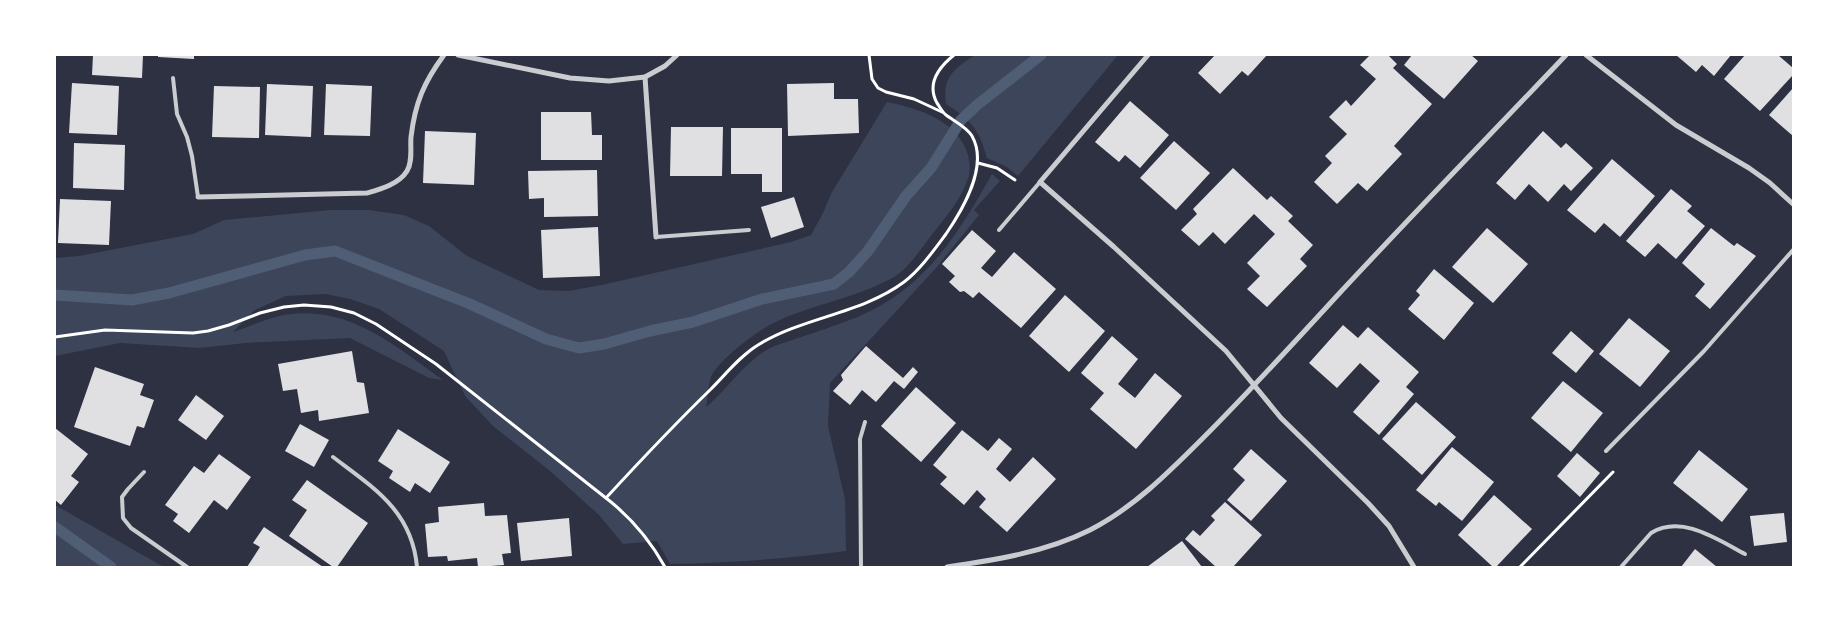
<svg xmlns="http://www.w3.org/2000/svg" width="1848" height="622" font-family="'Sofia Sans Condensed',sans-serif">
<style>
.green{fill:#3c4559}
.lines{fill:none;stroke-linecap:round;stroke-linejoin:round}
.stream{stroke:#4f5d75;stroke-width:11}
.building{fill:#e0e0e3}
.path{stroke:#fff;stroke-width:3}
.service{stroke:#caccd0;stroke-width:4}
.minor{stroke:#caccd0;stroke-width:5}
</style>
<rect width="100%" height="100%" fill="#2d3142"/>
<g class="green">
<path d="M975,55H1118L1018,176L1007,167L987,158C979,129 971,120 946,104C942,77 954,69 975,55Z"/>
<path d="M887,102C919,109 958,120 968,155C970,164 971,173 967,181C961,199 946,217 934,232C923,246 909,268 894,277C853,301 795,306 757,333C744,342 717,363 711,377C708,386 708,398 706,407C727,390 744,362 770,348C778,344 787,342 795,339C817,332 839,324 860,316C926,287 958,234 992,174L1000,181L974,210L979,215L937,267L830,383L828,426L845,499L846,551C787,559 729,563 670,564L657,541L623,544L599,515L550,471L493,426L465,396L444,351L379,309L350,299L325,294L286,296L255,310L233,332C250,327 266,318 284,315C348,304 394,345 443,380L429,378L350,338L246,343L199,348L120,343L55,356V258L79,256L193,234L224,220L331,210H369L404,215L429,226L467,256L539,290L569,291L606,284L791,242L811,235L823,213L832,192Z"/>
<path d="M55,505L164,567H55Z"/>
</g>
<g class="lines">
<g class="stream">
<path d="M55,295L132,300L169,293L305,255L335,251L470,304L546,339L579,348L604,344L650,331L693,322L762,299L834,284L849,272L868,251L906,196L931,168L961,120L977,105L1041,55"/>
<path d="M55,527L111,567"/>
</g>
</g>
<g class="building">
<path d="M93,55H143L142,78L92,75Z"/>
<path d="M158,55H194V59L158,57Z"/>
<path d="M1215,55H1267L1248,76L1242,71L1220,94L1198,73Z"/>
<path d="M1370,55H1388L1397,64L1393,68L1432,104L1394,146L1402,154L1367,191L1358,183L1337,204L1314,182L1332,163L1325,156L1347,134L1329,117L1346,100L1351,106L1376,79L1360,65Z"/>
<path d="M1412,55H1471L1478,61L1444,99L1404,65Z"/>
<path d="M1676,55H1731L1714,76L1702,65L1696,72Z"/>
<path d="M1745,55H1778L1793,68V75L1760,111L1724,79Z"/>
<path d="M72,83L119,86L117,135L69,133Z"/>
<path d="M834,83V99H858L859,133L788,136L787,84Z"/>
<path d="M267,84L313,86L311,137L265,135Z"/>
<path d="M326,84L372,86L370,136L324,135Z"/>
<path d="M214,86L260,87L259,138L212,137Z"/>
<path d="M1793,88V136L1769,115Z"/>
<path d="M1130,101L1169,135L1140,168L1125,155L1119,162L1095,142Z"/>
<path d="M541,112H591L592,135H602V160H541Z"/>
<path d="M671,127H723L722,176H670Z"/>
<path d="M731,128H782V192H762V174H731Z"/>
<path d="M425,131L476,133L474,185L423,183Z"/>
<path d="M1543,131L1561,148L1566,143L1593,168L1571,191L1564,184L1548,202L1529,184L1515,200L1496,183Z"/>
<path d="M1174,141L1210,173L1176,210L1140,178Z"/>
<path d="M74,143L125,145L124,190L73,188Z"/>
<path d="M1612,159L1655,196L1620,237L1604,223L1595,233L1567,210Z"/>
<path d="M1233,168L1267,200L1271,196L1293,216L1288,221L1313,245L1300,259L1307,266L1267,307L1247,289L1260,276L1247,263L1275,234L1254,214L1225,244L1213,232L1199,246L1181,230L1197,214L1193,209Z"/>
<path d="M597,170L598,216L544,217V198L529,199L528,171Z"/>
<path d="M1671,189L1692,206L1687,211L1705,226L1676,259L1658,243L1645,257L1626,241Z"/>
<path d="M794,197L804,227L771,238L761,207Z"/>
<path d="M60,199L111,201L109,245L58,243Z"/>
<path d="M598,227L600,276L543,278L541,230Z"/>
<path d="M1487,228L1528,264L1493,303L1452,267Z"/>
<path d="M1711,228L1734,246L1737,243L1756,256L1710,309L1695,296L1705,284L1682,263Z"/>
<path d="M972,230L996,251L981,268L992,277L1014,252L1056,289L1021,328L979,292L973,298L964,291L960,292L949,282L955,276L942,264Z"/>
<path d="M1434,269L1474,303L1444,340L1408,309L1420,295L1416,291Z"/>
<path d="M1065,295L1105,331L1069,372L1029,336Z"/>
<path d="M1629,318L1670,351L1640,387L1599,354Z"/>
<path d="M1343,325L1358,338L1368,327L1419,372L1406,387L1414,394L1379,435L1353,412L1380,381L1360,363L1337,388L1309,363Z"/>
<path d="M1571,331L1594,351L1576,373L1552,353Z"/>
<path d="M1112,336L1138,359L1118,384L1135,398L1155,373L1182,396L1136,449L1090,409L1104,393L1081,373Z"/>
<path d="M866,346L903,378L913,367L918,372L904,389L894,381L876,402L862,390L850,405L833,391L843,380L841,375Z"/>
<path d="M352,351L357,382L364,383L369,413L319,421L318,410L301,413L297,389L283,391L278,364Z"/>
<path d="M95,367L144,384L140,395L154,400L144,428L137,426L130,446L74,427Z"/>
<path d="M1563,381L1603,413L1571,452L1531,418Z"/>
<path d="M916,387L956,423L921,462L881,426Z"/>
<path d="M196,395L224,416L206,440L178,420Z"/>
<path d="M1416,402L1456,437L1422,475L1382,439Z"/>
<path d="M300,424L329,440L314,467L285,451Z"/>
<path d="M55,428L88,454L71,476L79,482L61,505L55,500Z"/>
<path d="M398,429L450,462L430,493L415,483L410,492L389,478L393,471L378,461Z"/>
<path d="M962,430L988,451L999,438L1012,449L996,469L1010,482L1033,457L1056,479L1007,532L979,507L986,499L977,490L964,505L940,484L947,477L933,465Z"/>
<path d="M1452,447L1494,482L1462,521L1439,502L1436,506L1416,490Z"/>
<path d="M1251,449L1287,481L1251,521L1227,500L1245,480L1233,469Z"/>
<path d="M1699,450L1748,489L1722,522L1673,483Z"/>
<path d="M1577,453L1600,473L1580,497L1557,476Z"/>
<path d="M219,454L251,477L227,510L214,500L189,533L173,521L178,514L165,505L194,466L204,473Z"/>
<path d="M307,480L368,523L337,567H333L289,536L307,510L292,500Z"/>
<path d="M1494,495L1532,529L1496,567H1493L1458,535Z"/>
<path d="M1225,502L1262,535L1233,567H1216L1185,539L1193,530L1200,536L1215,520L1211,516Z"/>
<path d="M484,503L485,516L507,515L511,553L502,554L504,565L478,567L477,558L448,561L447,556L428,557L425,524L439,522L438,507Z"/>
<path d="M1784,513L1787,542L1754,546L1750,516Z"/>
<path d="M569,518L572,556L521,561L517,523Z"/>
<path d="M264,527L323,567H247L260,547L253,543Z"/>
<path d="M1182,541L1202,567H1147Z"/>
<path d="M1695,549L1717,567H1681Z"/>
</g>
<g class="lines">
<g class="path">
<path d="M869,55L872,79L878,88L886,92L914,99L942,112"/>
<path d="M978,163L997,168L1015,180"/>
<path d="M55,337L105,330L193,333L208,331L229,325L260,313L284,307L304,305L331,307L354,313L376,324L436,364L611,502C633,520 651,542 665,567"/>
<path d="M606,498C640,461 675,424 711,389C726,374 740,356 758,345C803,317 861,314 904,282C920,270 934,250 946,234C963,209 989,166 972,136C967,127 954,121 946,115C942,112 940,107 937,103C926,83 939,67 954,55"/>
<path d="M1520,567L1613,472"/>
</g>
<g class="service">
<path d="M173,78L177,114L187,137L192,156L198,197"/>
<path d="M999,230L1040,182"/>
<path d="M656,237L749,230"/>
<path d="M1606,451L1704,351L1793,250"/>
<path d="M333,457C374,488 412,511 417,567"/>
<path d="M144,472L128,489L122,497L123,518L131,528L187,567"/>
<path d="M861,567L860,439L865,422"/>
<path d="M1621,567L1651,533C1682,514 1718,540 1745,554"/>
</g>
<g class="minor">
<path d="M458,55L570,78L609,81L645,77L665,66L677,55"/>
<path d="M1148,55L1040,182L1114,247L1226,351L1281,418L1368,503L1389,526L1414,567"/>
<path d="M1586,55L1676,125L1749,168L1770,183L1793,204"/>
<path d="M645,77L656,237"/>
<path d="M198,197L367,193C381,189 399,184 407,171C413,161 410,148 411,137C415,103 424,82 444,55"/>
<path d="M947,567C995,560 1046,552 1090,530C1133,508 1168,473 1202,439C1248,393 1291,346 1335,298C1411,216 1489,136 1566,55"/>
</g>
</g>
<rect width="1848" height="622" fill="none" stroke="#ffffff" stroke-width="112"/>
</svg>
